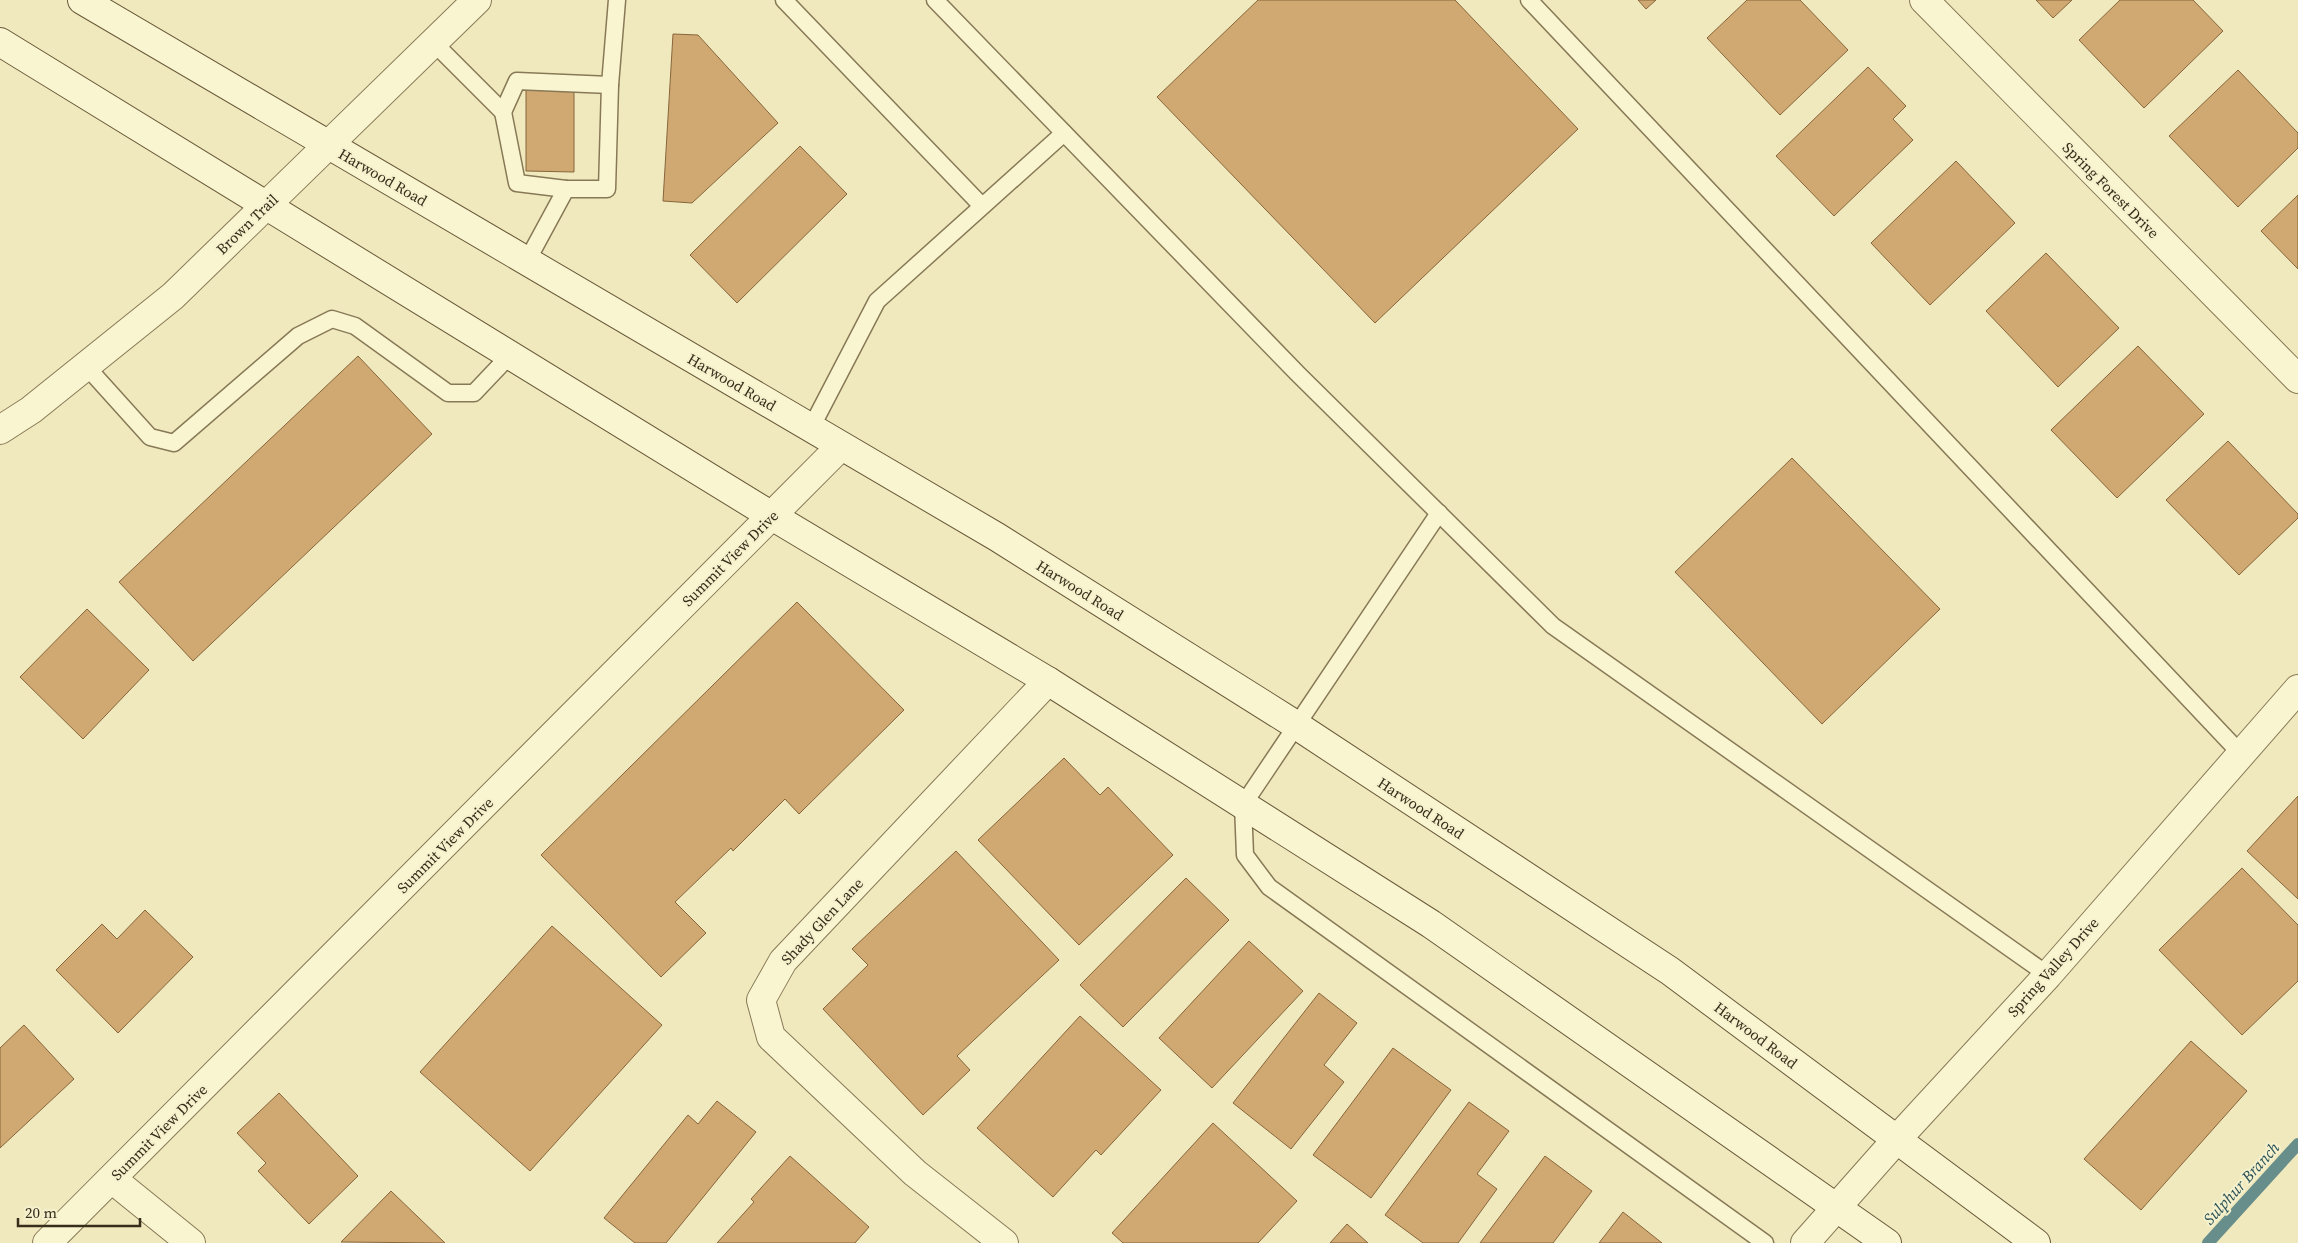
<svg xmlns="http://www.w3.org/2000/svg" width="2298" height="1243" font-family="'Source Serif 4',serif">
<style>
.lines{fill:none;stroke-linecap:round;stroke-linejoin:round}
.stream{stroke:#688e8b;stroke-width:12}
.building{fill:#cfa872;stroke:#88663b}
.service-casing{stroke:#887956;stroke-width:19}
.minor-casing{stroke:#887956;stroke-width:30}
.tertiary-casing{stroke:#887956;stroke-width:30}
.secondary-casing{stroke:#695939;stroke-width:30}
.service{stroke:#faf5d1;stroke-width:16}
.minor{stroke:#faf5d1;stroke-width:28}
.tertiary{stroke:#faf5d1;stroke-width:28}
.secondary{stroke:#faf5d1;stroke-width:28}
.labels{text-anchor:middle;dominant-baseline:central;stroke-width:4;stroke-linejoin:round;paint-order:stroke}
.street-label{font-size:15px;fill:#362d1b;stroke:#f6f1cd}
.water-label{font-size:16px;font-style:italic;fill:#2a5257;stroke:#f6f1cd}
</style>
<rect width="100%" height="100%" fill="#efe9bd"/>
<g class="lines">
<path class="stream" d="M2208,1243L2298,1144"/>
</g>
<g class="building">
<path d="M1258,0H1455L1578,129L1375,323L1157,97Z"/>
<path d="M1638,0H1656L1646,9Z"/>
<path d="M1747,0H1800L1848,50L1780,115L1707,38Z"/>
<path d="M2036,0H2072L2053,18Z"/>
<path d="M2120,0H2193L2223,31L2144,108L2079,40Z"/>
<path d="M673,34L698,35L778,123L692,203L663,201Z"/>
<path d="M1868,67L1906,106L1893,119L1913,140L1834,216L1776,156Z"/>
<path d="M2238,70L2298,133V148L2238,207L2169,136Z"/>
<path d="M526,88H574V172L526,171Z"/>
<path d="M800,146L847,194L737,303L690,255Z"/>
<path d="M1956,161L2015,223L1930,305L1871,243Z"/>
<path d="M2298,195V269L2261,231Z"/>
<path d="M2046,253L2119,328L2058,387L1986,311Z"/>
<path d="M2138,346L2204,414L2117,498L2051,430Z"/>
<path d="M358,356L432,434L193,661L119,582Z"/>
<path d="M2228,441L2298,514V518L2239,575L2166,500Z"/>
<path d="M1792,458L1940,609L1822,724L1675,572Z"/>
<path d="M797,602L904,710L799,814L785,799L733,851L731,848L675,902L706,933L661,977L541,855Z"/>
<path d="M87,609L149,670L83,739L20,677Z"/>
<path d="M1064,758L1100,795L1108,787L1173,855L1079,945L978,840Z"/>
<path d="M2298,796V899L2247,851Z"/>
<path d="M956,851L1059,960L957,1056L970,1070L923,1115L823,1009L868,965L852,949Z"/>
<path d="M2242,868L2298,925V981L2242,1035L2159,950Z"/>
<path d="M1186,878L1229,920L1123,1027L1080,985Z"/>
<path d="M145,910L193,957L118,1033L56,970L102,924L117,939Z"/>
<path d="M552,926L662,1025L530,1171L420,1072Z"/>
<path d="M1249,941L1303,991L1212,1088L1159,1038Z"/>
<path d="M1319,993L1357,1023L1324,1065L1344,1082L1291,1149L1233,1103Z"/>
<path d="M1080,1016L1161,1090L1101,1155L1096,1150L1053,1197L977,1128Z"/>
<path d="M24,1025L74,1079L0,1148V1048Z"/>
<path d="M2191,1041L2247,1091L2141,1210L2084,1159Z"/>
<path d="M1393,1048L1451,1090L1371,1198L1313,1155Z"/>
<path d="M279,1093L358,1176L309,1224L258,1171L266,1163L237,1133Z"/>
<path d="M717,1101L756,1132L666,1243H635L604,1218L688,1115L698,1124Z"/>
<path d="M1469,1102L1509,1131L1477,1174L1497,1189L1458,1243H1423L1385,1215Z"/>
<path d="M1213,1123L1297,1201L1258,1243H1123L1112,1233Z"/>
<path d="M790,1156L869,1227L855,1243H717L754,1202L751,1199Z"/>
<path d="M1545,1156L1592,1191L1553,1243H1480Z"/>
<path d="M391,1191L445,1243L341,1242Z"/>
<path d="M1623,1212L1662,1243H1599Z"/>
<path d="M1347,1224L1368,1243H1330Z"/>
</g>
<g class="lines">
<g class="service-casing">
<g id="service">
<path d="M784,0L982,206"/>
<path d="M935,0L1298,374L1553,626L2048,975"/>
<path d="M1529,0L2241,754"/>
<path d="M434,43L503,112L517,81L610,85"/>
<path d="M503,112L517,183L566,189"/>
<path d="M527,261L566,189H607L610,85L617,0"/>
<path d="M86,366L150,437L174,443L298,336L332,319L355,326L448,393H474L510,355"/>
<path d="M811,428L877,301L1064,133"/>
<path d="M1439,513L1243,805L1245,855L1269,887L1765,1243"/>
</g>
</g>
<g class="minor-casing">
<g id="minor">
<path d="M1924,0L2298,379"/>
<path d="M112,1179L191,1243"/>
<path d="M47,1243L841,446"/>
<path d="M1004,1243L915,1173L771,1037L761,1000L783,961L1048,681"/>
<path d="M1805,1243L1897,1139L2048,975L2298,689"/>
</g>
</g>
<g class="tertiary-casing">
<path id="tertiary" d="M0,430L31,410L173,296L477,0"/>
</g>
<g class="secondary-casing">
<g id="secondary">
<path d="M82,0L997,537L1296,725L1670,971L2036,1243"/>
<path d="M0,42L772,516L1048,681L1431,924L1887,1243"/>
</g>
</g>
<use href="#service" class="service"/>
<use href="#minor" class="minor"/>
<use href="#tertiary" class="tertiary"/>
<use href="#secondary" class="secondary"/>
</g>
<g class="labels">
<g class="street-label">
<text transform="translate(383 177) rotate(30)">Harwood Road</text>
<text transform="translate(2111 190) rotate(45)">Spring Forest Drive</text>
<text transform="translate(247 224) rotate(-44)">Brown Trail</text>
<text transform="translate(732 382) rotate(30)">Harwood Road</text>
<text transform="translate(730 558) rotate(-45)">Summit View Drive</text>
<text transform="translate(1080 590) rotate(32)">Harwood Road</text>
<text transform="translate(1421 808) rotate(33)">Harwood Road</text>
<text transform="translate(445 845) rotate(-45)">Summit View Drive</text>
<text transform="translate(822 921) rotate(-47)">Shady Glen Lane</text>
<text transform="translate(2053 967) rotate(-48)">Spring Valley Drive</text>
<text transform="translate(1756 1035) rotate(37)">Harwood Road</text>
<text transform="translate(159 1132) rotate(-45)">Summit View Drive</text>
</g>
<g class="water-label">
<text transform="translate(2241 1183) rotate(-48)">Sulphur Branch</text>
</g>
</g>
<path d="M18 1218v8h122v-8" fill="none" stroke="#362d1b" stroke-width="2.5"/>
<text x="25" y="1218" font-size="15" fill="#362d1b" stroke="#f6f1cd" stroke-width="4" paint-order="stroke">20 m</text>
</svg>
